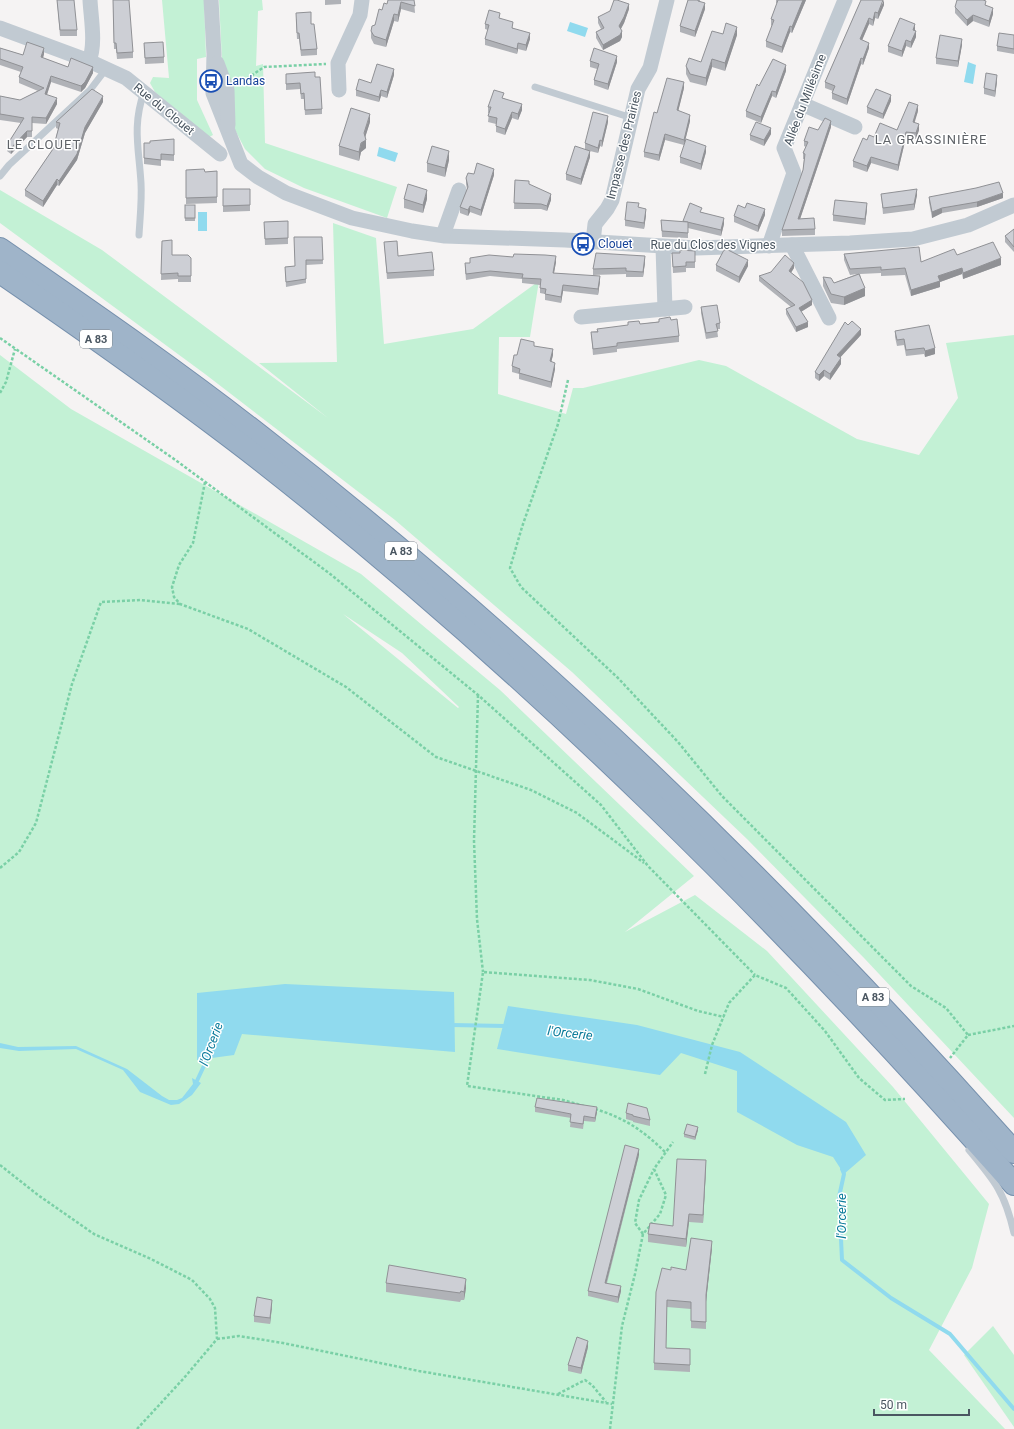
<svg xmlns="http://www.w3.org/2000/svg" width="1014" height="1429" font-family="Roboto,sans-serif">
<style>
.green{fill:#c3f1d5;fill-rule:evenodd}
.water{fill:#90daee}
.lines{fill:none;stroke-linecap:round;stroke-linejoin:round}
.stream{stroke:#90daee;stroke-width:4}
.trunk-casing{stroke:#7690ad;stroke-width:24}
.path{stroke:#7ad0a6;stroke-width:2.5;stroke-dasharray:3 2;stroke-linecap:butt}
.service{stroke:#c1cad2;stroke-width:7}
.minor{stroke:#c1cad2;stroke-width:15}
.trunk{stroke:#9fb4c9;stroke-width:22}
.wall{fill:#b0b2b7}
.shaded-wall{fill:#909195}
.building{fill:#cdcfd5;stroke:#909195}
.labels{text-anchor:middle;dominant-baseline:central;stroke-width:3;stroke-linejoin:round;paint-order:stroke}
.shield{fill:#fff;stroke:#808990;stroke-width:1}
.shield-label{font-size:11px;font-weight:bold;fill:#4a5661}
.transit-label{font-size:12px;fill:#164399;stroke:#fff;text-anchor:start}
.street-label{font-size:12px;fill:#4a5661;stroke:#fff}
.neighbourhood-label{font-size:13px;letter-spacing:1px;fill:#5f6368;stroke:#fff}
.water-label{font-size:13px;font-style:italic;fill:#0c7c9b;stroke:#fff}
</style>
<rect width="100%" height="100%" fill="#f5f3f3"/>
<g class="green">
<path d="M162,0H204L206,57L197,59V100L213,135L209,137L155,92L150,83L153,77L169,78Z"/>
<path d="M219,0H262L263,10L258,11L256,66L263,64L265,143L397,187L387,218L304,188L265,169L245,149L234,128L222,60Z"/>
<path d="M0,190L102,250L328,418L259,363L337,362L333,223L376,238L384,344L473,329L539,281L530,337H499L498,394L566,414L573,388H583L699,360L726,366L857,439L919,455L958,398L946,343L1014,335V1118L865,959L747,839L572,672L395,520L205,374L0,223Z"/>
<path d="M0,355L71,409L361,574L500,690L694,876L625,932L695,895L767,951L893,1087L989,1204L972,1268L929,1350L1005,1429H0ZM343,614L402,653L459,707L458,708Z"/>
<path d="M993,1326L1014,1355V1427L964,1355Z"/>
</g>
<g class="water">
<path d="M570,22L588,28L585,37L567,31Z"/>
<path d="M968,62L976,65L973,84L964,82Z"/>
<path d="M379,147L398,153L395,162L377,156Z"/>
<rect x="198" y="212" width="9" height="19"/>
<path d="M285,984L454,992L455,1052L242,1034L234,1055L197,1060V993Z"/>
<path d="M508,1006L637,1025L740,1052L846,1122L866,1155L844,1174L833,1157L797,1145L737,1112V1071L681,1053L660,1075L497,1049Z"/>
<path d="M0,1043L18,1047L76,1046L127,1069L162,1096L169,1100H177L182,1098L193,1084L192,1078L201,1083L192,1095L179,1104L171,1105L140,1092L123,1070L76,1049L19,1051L0,1048Z"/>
</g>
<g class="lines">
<g class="stream">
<path d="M451,1025L506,1026"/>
<path d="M195,1085L209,1055"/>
<path d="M842,1169L844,1174L839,1197L842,1260L891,1298L950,1334L1014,1409"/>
</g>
<g class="trunk-casing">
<g id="trunk">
<path d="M0,249C88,310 177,371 261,437C535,650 784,893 1014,1152"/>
<path d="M0,272C89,333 177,395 262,461C536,676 783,923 1014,1184"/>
</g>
</g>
<g class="path">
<path d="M239,84L264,67L326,64"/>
<path d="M0,338L174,459L329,573L478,695L601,805L648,866L755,975"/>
<path d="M568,380L558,424L522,527L510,568L521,587L618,678L678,742L722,796L911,986L946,1008L968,1035L950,1058"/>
<path d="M0,393L6,382L15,349"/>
<path d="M205,482L193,543L179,565L172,587L174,597L180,604L248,629L346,687L436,757L531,790L577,813L644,863"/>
<path d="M478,695L474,841L477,919L483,972"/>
<path d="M0,868L19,852L36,823L72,684L101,602L140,600L180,604"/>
<path d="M968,1035L1014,1026"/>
<path d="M705,1074L712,1045L729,1003L755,975L786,988L825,1031L859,1078L885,1100L905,1099"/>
<path d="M584,1106L563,1100L467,1086L483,972L590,980L638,989L698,1011L724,1017"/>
<path d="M595,1109C625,1118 644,1131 666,1153"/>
<path d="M0,1165L38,1195L94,1234L151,1259L192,1280L210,1299L215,1308L217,1339L184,1378L137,1429"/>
<path d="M643,1234L635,1223L639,1200L654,1169"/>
<path d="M217,1339L239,1336L283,1343L419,1371L612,1404"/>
<path d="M558,1394L585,1380L592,1385L606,1402"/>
<path d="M610,1429L622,1326L635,1274L643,1234L660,1214L666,1195L654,1169L673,1142"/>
</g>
<g class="service">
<path d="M535,87L632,118"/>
<path d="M0,176L9,165L90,90L106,69"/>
<path d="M139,235C140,218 142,200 141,183C139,149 132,126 144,92"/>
<path d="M969,1150C995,1181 1005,1193 1014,1233"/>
</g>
<g class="minor">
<path d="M211,0L214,54L213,93L241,164L258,177L286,193L352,218L412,231L445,236L565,240L696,248L850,243L913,239L968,225L1014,205"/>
<path d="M0,28L89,61L126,78L220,154"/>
<path d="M89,61C96,44 91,19 90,0"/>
<path d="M217,63L227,90L228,125"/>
<path d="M339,90L338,63L360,15L362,0"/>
<path d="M802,104L855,127"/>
<path d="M443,235L459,190"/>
<path d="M593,242L595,224L607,209L612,200L638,89L650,68L667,0"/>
<path d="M792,245L829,318"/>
<path d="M769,246L794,173L784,148L845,0"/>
<path d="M663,247L665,309"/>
<path d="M581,317L685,307"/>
</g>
<use href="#trunk" class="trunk"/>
</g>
<g class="wall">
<path d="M57,0L77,30V36H60Z"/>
<path d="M113,0L133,52V58L117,59L116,49H114Z"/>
<path d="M325,0H341V4L325,5Z"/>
<path d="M414,0L415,13L401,9L398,22L394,21L386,47L374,44L371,38V31L387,4Z"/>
<path d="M688,0H700V1L705,9L695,37L680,32V26Z"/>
<path d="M776,0H806L792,33L790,32L782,53L766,47V41L772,26L771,25V19L777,3H776Z"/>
<path d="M861,0L884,5L878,19L875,18L873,26L869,24L862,40L869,48L863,65L861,64L847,105L832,99V93L833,91L825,88V82Z"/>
<path d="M986,5L993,14L989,27L973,21L967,26L955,13V7Z"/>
<path d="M629,9L624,23L621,29L622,37L620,41L603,50L596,38V32L601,29L598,23V17Z"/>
<path d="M500,18L513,28L530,39L526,51L518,49L517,54L485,45V39L488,30L485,29V24Z"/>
<path d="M296,19L311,24L317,49V55L301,56L299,39H297Z"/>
<path d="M915,30V31L916,37L911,48L906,46L902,57L888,52V46Z"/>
<path d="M723,34L737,35L725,71L712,67L706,86L690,82L686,74V66L701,62Z"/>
<path d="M1014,35V54L997,51V46Z"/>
<path d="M144,43L164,57V63L145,64Z"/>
<path d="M962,45L958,67L936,64V58Z"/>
<path d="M0,48L23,55L44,54L43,58L68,67L93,73L85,88L81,92L51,82L47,95L57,104L46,124L32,123V137H27L11,154L7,151V145L21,123L0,120V96L20,100L38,91L19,83V77L21,72L0,65Z"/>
<path d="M590,61L617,62L608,90L594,85V80L597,69L590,67Z"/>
<path d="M786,71L776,98L772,96L761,123L746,117V111L759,86Z"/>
<path d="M286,74L315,77L322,109V114L305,115L304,99H301L300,89L286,90Z"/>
<path d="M394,75L387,98L381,96L379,102L356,96V90L371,83Z"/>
<path d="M997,81L995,97L984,94V88Z"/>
<path d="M684,88L678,111L690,121L684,145L665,140L659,161L644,157V152L657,113Z"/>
<path d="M504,98L522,110L518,120L512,118L505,135L496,132V124L488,122L489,113H488V107Z"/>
<path d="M891,101L883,119L867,113V107Z"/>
<path d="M103,102L85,133L77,160L59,186L57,185L43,207L25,196V190L53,149L58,129L56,128V122Z"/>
<path d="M918,111L914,122L919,130L916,139L906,137L898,171L871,163L867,172L853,167V161L867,140L874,137L897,130Z"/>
<path d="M370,122L365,137L366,148L361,152L359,161L339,155V146Z"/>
<path d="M608,122L602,147L600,146L598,153L590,151V157L581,185L566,180V174L585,149V143Z"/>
<path d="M831,127L800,219L815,229V235L782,236V230L803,170L804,159H803V153L806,147L804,146V141L818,130Z"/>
<path d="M771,134L764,146L750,140V135Z"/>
<path d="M174,139V161L161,160V166L144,164V143H150Z"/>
<path d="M706,152L701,170L680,163V157Z"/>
<path d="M449,160L445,177L427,172V163Z"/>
<path d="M186,170L205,172L217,171V203L186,204Z"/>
<path d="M474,174L494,175L481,216L470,212L468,216L460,213V207L467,189L466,184V178Z"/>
<path d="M515,180L529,184L551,200L547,211L541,209H514Z"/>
<path d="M223,189H250V211L223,212Z"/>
<path d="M881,194L917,195L914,210L883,214Z"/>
<path d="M929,197L1003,198L977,207L942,213L932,218L929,202Z"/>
<path d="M404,199H427L423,213L404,208Z"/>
<rect x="185" y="205" width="10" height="16"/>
<path d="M639,208L646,215L644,229L625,226V220Z"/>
<path d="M745,208L765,215L758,232L734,222V216Z"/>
<path d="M867,209L865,225L833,221V215Z"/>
<path d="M702,212L724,224L721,236L688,228V238L662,237L661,220L683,222V221Z"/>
<path d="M288,221V244L265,245L264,222Z"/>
<path d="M1014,229V252L1005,242V236Z"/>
<path d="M322,237L323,264L306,265V283L286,287L285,267L295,266Z"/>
<path d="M162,241L172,255L191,258V282H178V279L161,280Z"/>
<path d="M384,242L398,256L434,270V276L387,279Z"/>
<path d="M672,253L695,262V268H686V272L673,273Z"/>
<path d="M844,254L921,262L957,255L1001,265L963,279L962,274L940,282V287L911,296L905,275L881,276V273L860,274L865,296L844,305L831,303L823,286V277L834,283L857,274L850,275L844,260Z"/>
<path d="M470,258L556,262L554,273L600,281L598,295L563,291L561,303L545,300V294L540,293V285L522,283V279L490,276L466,280L465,269V263H470Z"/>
<path d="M645,262L643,277H626V274L593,275V269Z"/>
<path d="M716,265L748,266L739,283L716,271Z"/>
<path d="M794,268L791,272L812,305L801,312L808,327L796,332L786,314V309L791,307L759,281V276Z"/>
<path d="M701,307L720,323V329H717L718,337L706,339L701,313Z"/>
<path d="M671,320L679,336V342L617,349V352L593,355L591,332L640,324Z"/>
<path d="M895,331L935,354L925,357L924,354L906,356L904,345L897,346L895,337Z"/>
<path d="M861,335L840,357L841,364L830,380L824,376L819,381L815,378V372Z"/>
<path d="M534,346L553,355L551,362L555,369L551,388L519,379V374L512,372V366L517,355Z"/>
<path d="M535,1107L597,1112L595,1122L584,1121L583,1129L570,1127L571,1118L535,1112Z"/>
<path d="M626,1113L650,1120V1126L633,1122V1121L626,1119Z"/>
<path d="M698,1130L695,1140L684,1137V1134Z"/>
<path d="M639,1155L607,1283L621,1291L618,1303L588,1296V1291Z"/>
<path d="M706,1168L703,1223L689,1222L686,1247L648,1242V1234L673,1226Z"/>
<path d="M712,1248L706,1302V1329L691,1328V1309L667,1307L666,1348L690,1349V1372L654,1370V1363L671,1270H686Z"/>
<path d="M386,1283L466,1288L464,1300H461L460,1302L386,1292Z"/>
<path d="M272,1306L270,1324L254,1322V1316Z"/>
<path d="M588,1347L581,1374L568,1371V1365Z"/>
</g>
<g class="shaded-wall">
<path d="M803,0H806L792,33V27Z"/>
<path d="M884,0V5L878,19V13Z"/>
<path d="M401,2V9L398,22V15Z"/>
<path d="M705,3V9L695,37V31Z"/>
<path d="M629,4V9L624,23L619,32V26Z"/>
<path d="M993,8V14L989,27V21Z"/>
<path d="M875,12V18L873,26V20Z"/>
<path d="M394,14V21L386,47V40Z"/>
<path d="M973,15V21L967,26V20Z"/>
<path d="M869,18V24L860,45V39Z"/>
<path d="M915,24V30L913,36V30Z"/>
<path d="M790,26V32L782,53V47Z"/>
<path d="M737,27V35L725,71V63Z"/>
<path d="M622,31V37L620,41L603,50V45Z"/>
<path d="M916,31V37L911,48V42Z"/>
<path d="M530,33V39L526,51V45Z"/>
<path d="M962,39V45L958,67V61Z"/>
<path d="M906,40V46L902,57V51Z"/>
<path d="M518,43V49L517,54V49Z"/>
<path d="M869,43V48L863,65V59Z"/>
<path d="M44,48V54L41,64V57Z"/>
<path d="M617,56V62L608,90V84Z"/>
<path d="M861,58V64L847,105V99Z"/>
<path d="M712,59V67L706,86V78Z"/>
<path d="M786,65V71L776,98V92Z"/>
<path d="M93,67V73L85,88L81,92V86Z"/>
<path d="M394,69V75L387,98V92Z"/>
<path d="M997,75V81L995,97V91Z"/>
<path d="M51,76V82L45,100V94Z"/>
<path d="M684,82V88L677,116V110Z"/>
<path d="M381,90V96L379,102V97Z"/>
<path d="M772,91V96L761,123V117Z"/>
<path d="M891,95V101L883,119V114Z"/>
<path d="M103,96V102L85,133L77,160L59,186V181L85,127Z"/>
<path d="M57,98V104L46,124V118Z"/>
<path d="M522,104V110L518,120V114Z"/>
<path d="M918,105V111L913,128V122Z"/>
<path d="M512,112V118L505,135V129Z"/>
<path d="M370,114V122L364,141L366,140V148L361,152L359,161V152Z"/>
<path d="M690,115V121L684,145V140Z"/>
<path d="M608,116V122L602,147V141Z"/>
<path d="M831,121V127L798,225V219Z"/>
<path d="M919,124V130L916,139V133Z"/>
<path d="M771,128V134L764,146V140Z"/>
<path d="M27,131V137L11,154V148Z"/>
<path d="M906,132V137L898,171V165Z"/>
<path d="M665,134V140L659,161V155Z"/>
<path d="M600,140V146L598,153V148Z"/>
<path d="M706,146V152L701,170V164Z"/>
<path d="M449,151V160L445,177V168Z"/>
<path d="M590,151V157L581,185V179Z"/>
<path d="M871,157V163L867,172V166Z"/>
<path d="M494,169V175L481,216V210Z"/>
<path d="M57,179V185L43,207V201Z"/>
<path d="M917,189V195L914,210V204Z"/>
<path d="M427,190V199L423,213V205Z"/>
<path d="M1003,193V198L977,207V202Z"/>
<path d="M551,194V200L547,211V206Z"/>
<path d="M867,203V209L865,225V219Z"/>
<path d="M470,206V212L468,216V210Z"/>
<path d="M942,208V213L932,218V212Z"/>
<path d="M646,209V215L644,229V223Z"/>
<path d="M765,209V215L758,232V226Z"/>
<path d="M724,218V224L721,236V230Z"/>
<path d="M556,256V262L553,278V273Z"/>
<path d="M645,256V262L643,277V272Z"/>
<path d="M1001,258V265L963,279V273Z"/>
<path d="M748,260V266L739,283V277Z"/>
<path d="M794,263V268L789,276V271Z"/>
<path d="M962,268V274L940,282V287L911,296V290L938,276Z"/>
<path d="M600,276V281L598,295V289Z"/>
<path d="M563,285V291L561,303V297Z"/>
<path d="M865,288V296L844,305V297Z"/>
<path d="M812,300V305L799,313V308Z"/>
<path d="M808,322V327L796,332V327Z"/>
<path d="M861,329V335L837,361V355Z"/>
<path d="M935,348V354L925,357V351Z"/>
<path d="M553,349V355L550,367V361Z"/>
<path d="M841,358V364L830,380V374Z"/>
<path d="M555,363V369L551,388V382Z"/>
<path d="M824,370V376L819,381V375Z"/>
<path d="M597,1107V1112L595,1122V1118Z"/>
<path d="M698,1127V1130L695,1140V1137Z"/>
<path d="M639,1149V1155L605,1288V1283Z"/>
<path d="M706,1160V1168L703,1223V1215Z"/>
<path d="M689,1214V1222L686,1247V1239Z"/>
<path d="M712,1241V1248L706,1302V1329V1295Z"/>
<path d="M466,1279V1288L464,1300V1292Z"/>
<path d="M621,1286V1291L618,1303V1297Z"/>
<path d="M272,1300V1306L270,1324V1318Z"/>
<path d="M588,1341V1347L581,1374V1368Z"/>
</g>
<g class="building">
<path d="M57,0H74L77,30H60Z"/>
<path d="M113,0H129L133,52L117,53L116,43H114Z"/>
<path d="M388,0H414L415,6L401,2L398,15L394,14L386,40L374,36L371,31L372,26L375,25L379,9L382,10L384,3L387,4Z"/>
<path d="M614,0H617L629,4L624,17L619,26L622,31L620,35L603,45L596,32L604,28L598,17L610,11Z"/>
<path d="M688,0H698V1L705,3L695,31L680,26Z"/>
<path d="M778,0H803L792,27L790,26L782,47L766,41L774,20L771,19Z"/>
<path d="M861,0H883L878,13L875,12L873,20L869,18L860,39L869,43L863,59L861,58L847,99L832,93L835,86L825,82Z"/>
<path d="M957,0H983L986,1L985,5L993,8L989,21L973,15L967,20L955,7Z"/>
<path d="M489,10L500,13L499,18L513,22L512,28L530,33L526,45L518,43L517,49L485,39L489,25L485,24Z"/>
<path d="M311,12V24H314L317,49L301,50L299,33H297L296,13Z"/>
<path d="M900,18L915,24L913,30L916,31L911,42L906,40L902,51L888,46Z"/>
<path d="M726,23L737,27L725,63L712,59L706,78L690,74L686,66L689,58L701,62L712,31L723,34Z"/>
<path d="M999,33L1014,35V49L997,46Z"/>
<path d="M940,35L962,39L958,61L936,58Z"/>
<path d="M27,42L44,48L41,57L68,67L71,58L93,67L85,82L81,86L51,76L45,94L57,98L46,118L32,117V131H27L11,148L7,145L24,118L0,114V96L20,100L44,88L19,77L23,67L0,59V48L23,55Z"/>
<path d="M163,42L164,57L145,58L144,43Z"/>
<path d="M594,48L617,56L608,84L594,80L599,64L590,61Z"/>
<path d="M773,59L786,65L776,92L772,91L761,117L746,111L757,84L759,86Z"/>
<path d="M377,64L394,69L387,92L381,90L379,97L356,90L359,79L371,83Z"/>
<path d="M315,72V77H320L322,109L305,110L304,93L301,94L300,83L286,84V74Z"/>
<path d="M986,73L997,75L995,91L984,88Z"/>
<path d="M667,78L684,82L677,110L690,115L684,140L665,134L659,155L644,152L654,112L657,113Z"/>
<path d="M92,89L103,96L85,127L77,154L59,181L57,179L43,201L25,190L53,149L60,123L56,122Z"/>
<path d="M876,89L891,95L883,114L867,107Z"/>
<path d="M494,90L504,93L502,98L522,104L518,114L512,112L505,129L496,126L497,118L488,116L491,107H488Z"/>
<path d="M909,102L918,105L913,122L919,124L916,133L906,132L898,165L871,157L867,166L853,161L863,138L867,140L869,135L874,137L880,123L897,130Z"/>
<path d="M351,108L370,114L364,133L366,140L361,143L359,152L339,146Z"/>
<path d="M593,112L608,116L602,141L600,140L598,148L585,143Z"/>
<path d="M825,118L831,121L798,219L814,218L815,229L782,230L803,170L805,154L803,153L808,142L804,141L809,127L818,130Z"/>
<path d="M756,122L771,128L764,140L750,135Z"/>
<path d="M174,139V155L161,154V160L144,158V143H150V141Z"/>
<path d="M686,139L706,146L701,164L680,157Z"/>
<path d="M432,146L449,151L445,168L427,163Z"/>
<path d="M575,146L590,151L581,179L566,174Z"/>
<path d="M477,163L494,169L481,210L470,206L468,210L460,207L468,187L466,178L468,173L474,174Z"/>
<path d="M204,169L205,172L217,171V197L186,198V170Z"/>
<path d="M515,180L529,181V184L551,194L547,206L541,204L514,203Z"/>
<path d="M999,182L1003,193L977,202L942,208L932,212L929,197L976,188Z"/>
<path d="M408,184L427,190L423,205L404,199Z"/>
<path d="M223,189H250V205L223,206Z"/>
<path d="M917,189L914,204L883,208L881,194Z"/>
<path d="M835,200L867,203L865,219L833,215Z"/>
<path d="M627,202L639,203L638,207L646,209L644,223L625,220Z"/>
<path d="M690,203L702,208L700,212L724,218L721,230L683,221Z"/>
<path d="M747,203L765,209L758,226L734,216L738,205L745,208Z"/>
<rect x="185" y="205" width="10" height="13"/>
<path d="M661,220L688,222V233L662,231Z"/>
<path d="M288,221V238L265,239L264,222Z"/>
<path d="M1014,229V247L1005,236Z"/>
<path d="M294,237H322L323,260H306V279L286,282L285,267L295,266Z"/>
<path d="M172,240V255H188L191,258V276H178V273L161,274L162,241Z"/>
<path d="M397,241L398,256L432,252L434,270L387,273L384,242Z"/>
<path d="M993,242L1001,258L963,273L962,268L938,276L940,281L911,290L905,268L881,270V267L850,269L844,254L919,247L921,262L954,249L957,255Z"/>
<path d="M680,250L695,251V262H686V266L673,267L672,253H680Z"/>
<path d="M724,250H728L748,260L739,277L716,265Z"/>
<path d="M596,253L645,256L643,272L626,271V268L593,269Z"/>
<path d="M514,254L545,255L556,256L553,273L600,276L598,289L563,285L561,297L545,294L546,289L540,288L541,279L522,278L523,274L490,271L466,274L465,263H470V258L489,255L513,257Z"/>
<path d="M785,255L794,263L789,271L803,282L812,300L799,308L808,322L796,327L786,309L795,305L759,276L771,272Z"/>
<path d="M859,274L865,288L844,297L831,294L823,277L831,278L834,283Z"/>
<path d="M717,305L720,323L716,324L718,331L706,333L701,307Z"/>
<path d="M670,317L671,320L677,319L679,336L617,343V346L593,349L591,332H598L597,329L628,325V322L639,321L640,324L659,322V319Z"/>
<path d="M852,321L861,329L837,355L841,358L830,374L824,370L819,375L815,372L845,322L848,325Z"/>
<path d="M929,325L935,348L925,351L924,348L906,350L904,339L897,340L895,331Z"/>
<path d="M521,339L534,342V346L553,349L550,361L555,363L551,382L519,373L520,369L512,366L514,355H517Z"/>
<path d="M537,1098L597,1107L595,1118L584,1116L583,1124L570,1122L571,1114L535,1107Z"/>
<path d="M628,1103L647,1108L650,1120L633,1116V1115L626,1113Z"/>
<path d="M687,1124L698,1127L695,1137L684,1134Z"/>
<path d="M625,1145L639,1149L605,1283L621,1286L618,1297L588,1291Z"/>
<path d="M677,1159L706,1160L703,1215L689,1214L686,1239L648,1234L650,1223L673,1226Z"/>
<path d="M691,1238L712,1241L706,1295V1322L691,1321V1302L667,1300L666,1348L690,1349V1365L654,1363L656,1292L662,1268L671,1270V1267L686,1270Z"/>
<path d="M389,1265L463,1278L466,1279L464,1292L461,1291L460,1293L386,1283Z"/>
<path d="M257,1297L272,1300L270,1318L254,1316Z"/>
<path d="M577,1337L588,1341L581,1368L568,1365Z"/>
</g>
<defs>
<g id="bus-ring" transform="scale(1.15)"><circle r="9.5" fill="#fff" stroke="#1a4fb4" stroke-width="1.5"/><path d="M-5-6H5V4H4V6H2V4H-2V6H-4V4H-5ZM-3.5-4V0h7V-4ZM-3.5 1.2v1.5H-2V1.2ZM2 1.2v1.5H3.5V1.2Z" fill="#1a4fb4"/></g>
</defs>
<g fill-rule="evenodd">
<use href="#bus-ring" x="211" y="81"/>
<use href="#bus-ring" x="583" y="244"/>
</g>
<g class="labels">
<g class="shield">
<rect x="80" y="330" width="32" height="18" rx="3"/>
<rect x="385" y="542" width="32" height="18" rx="3"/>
<rect x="857" y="988" width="32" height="18" rx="3"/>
</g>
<g class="shield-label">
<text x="96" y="339">A 83</text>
<text x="401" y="551">A 83</text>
<text x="873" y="997">A 83</text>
</g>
<g class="transit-label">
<text x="226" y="81">Landas</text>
<text x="598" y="244">Clouet</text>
</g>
<g class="street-label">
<text transform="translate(805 100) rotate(-69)">Allée du Millésime</text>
<text transform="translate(164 109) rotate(39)">Rue du Clouet</text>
<text transform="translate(624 145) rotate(-76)">Impasse des Prairies</text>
<text x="713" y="245">Rue du Clos des Vignes</text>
</g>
<g class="neighbourhood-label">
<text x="931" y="139">LA GRASSINIÈRE</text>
<text x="44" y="144">LE CLOUET</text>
</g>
<g class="water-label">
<text transform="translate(570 1033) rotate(6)">l'Orcerie</text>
<text transform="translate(211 1044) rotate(-70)">l'Orcerie</text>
<text transform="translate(841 1216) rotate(-90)">l'Orcerie</text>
</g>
</g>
<path d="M874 1409v6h95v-6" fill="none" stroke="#4a5661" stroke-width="2"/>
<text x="880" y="1409" font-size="12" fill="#4a5661" stroke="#ffffff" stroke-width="3" paint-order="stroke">50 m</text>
</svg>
